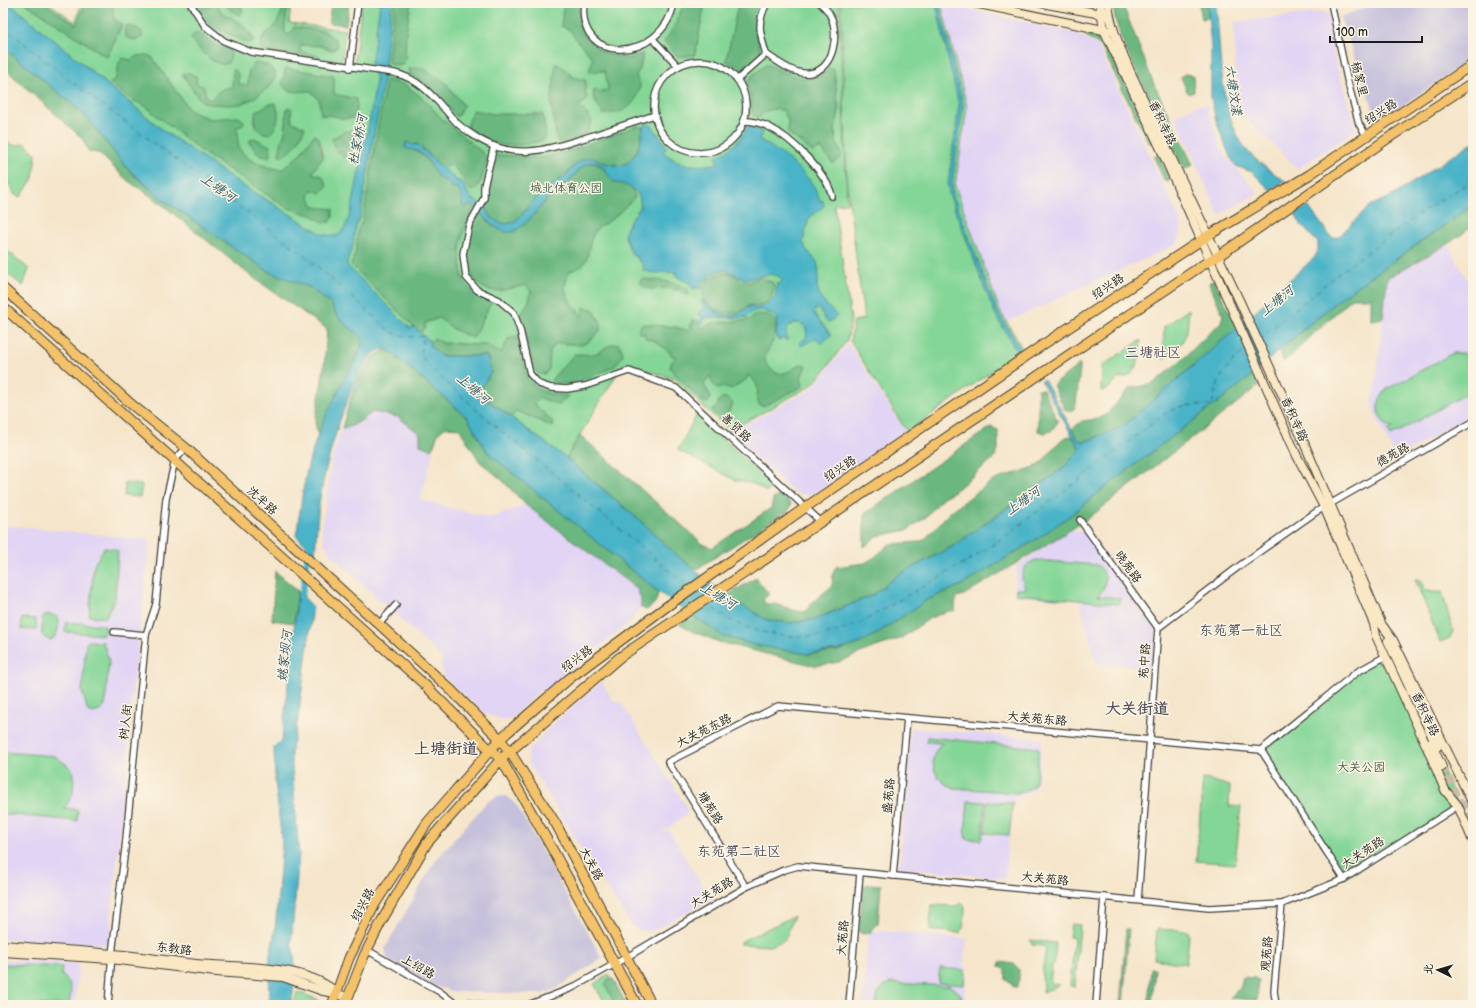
<svg xmlns="http://www.w3.org/2000/svg" width="1476" height="1008" font-family="'Balsamiq Sans','LXGW WenKai TC',sans-serif">
<style>
.built{fill:#e1d4f4}
.industrial{fill:#c5c0db}
.green{fill:#84d697;stroke:#50795a}
.forest{fill:#6bb780;stroke:#446a4e}
.water{fill:#48b3c7;stroke:#326872}
.lines{fill:none;stroke-linecap:round;stroke-linejoin:round}
.canal{stroke:#48b3c7;stroke-width:6}
.ferry{stroke:#2e5860;stroke-width:1;stroke-dasharray:5 4;stroke-linecap:butt}
.secondary-tunnel{stroke:#cabda7;stroke-width:8;stroke-dasharray:8 4;stroke-linecap:butt}
.street-casing{stroke:#3d3a36;stroke-width:8}
.secondary-casing{stroke:#3d3a36;stroke-width:10}
.primary-casing{stroke:#3d3a36;stroke-width:11}
.street{stroke:#fff;stroke-width:5.5}
.secondary{stroke:#fae7c3;stroke-width:8}
.primary{stroke:#f3c26a;stroke-width:9}
.labels{text-anchor:middle;dominant-baseline:central;stroke-width:3;stroke-linejoin:round;paint-order:stroke}
.street-label{font-size:12px;fill:#1c1c1c;stroke:#fcf5e5}
.park-label{font-size:12px;fill:#405d47;stroke:#fcf5e5}
.water-label{font-size:13px;font-style:italic;fill:#2e5860;stroke:#fcf5e5}
.quarter-label{font-size:14px;fill:#544f5f;stroke:#fcf5e5}
.district-label{font-size:16px;font-weight:bold;fill:#544f5f;stroke:#fcf5e5}
</style>
<rect width="100%" height="100%" fill="#fcf5e5"/>
<filter id="ink" filterUnits="userSpaceOnUse"><feTurbulence type="fractalNoise" baseFrequency=".025" numOctaves="2"/><feDisplacementMap in="SourceGraphic" scale="8" xChannelSelector="R" yChannelSelector="G"/><feConvolveMatrix kernelMatrix="1 2 1 2 8 2 1 2 1" color-interpolation-filters="sRGB"/></filter>
<filter id="wash" filterUnits="userSpaceOnUse"><feTurbulence type="fractalNoise" baseFrequency=".012" numOctaves="4" result="noise"/><feDisplacementMap in="SourceGraphic" scale="16" xChannelSelector="R" yChannelSelector="G"/><feGaussianBlur stdDeviation="0.9" result="paint"/><feColorMatrix in="noise" values="0 0 0 0 0 0 0 0 0 0 0 0 0 0 0 0 0 1.4 0 .05"/><feComposite in="paint" operator="in"/></filter>
<g filter="url(#wash)">
<rect width="100%" height="100%" fill="#f5e5ca"/>
<g class="built">
<path d="M941,3L1078,34L1098,46L1180,220L1181,231L1177,244L1007,322L1000,311L955,186L967,107Z"/>
<path d="M1323,12L1328,14L1330,20L1333,54L1356,129L1298,169L1246,118L1240,107L1236,94L1234,22Z"/>
<path d="M1199,105H1206L1221,149L1227,158L1258,193L1219,215L1175,116Z"/>
<path d="M1448,244L1473,291V414L1396,458L1374,412L1371,400L1375,391L1387,278Z"/>
<path d="M848,343L906,432L818,492L809,495L799,494L794,492L730,433L808,391L824,374Z"/>
<path d="M373,412L398,417L420,434V445L431,449L433,452L420,500L490,518L526,505L637,589L641,599V607L632,620L545,692L541,689L512,718L505,720L486,714L443,676L441,665L442,658L332,555L325,545L322,529L327,491L332,459L342,428H346L353,425Z"/>
<path d="M3,525L150,540L128,729L130,733L109,940L105,944L3,939Z"/>
<path d="M1070,530L1085,531L1156,631L1153,668L1096,663L1080,601L1014,595L1017,565Z"/>
<path d="M602,681L612,700L621,703L688,809L687,814L650,841L668,829L711,900L654,930L643,932L632,926L599,876L528,762V752L548,729Z"/>
<path d="M911,728L1042,739L1038,780L1036,787L1030,792L1014,798L1010,838H1008L1005,878L899,868Z"/>
<path d="M869,930L967,939L964,965L967,967L965,990L968,1005H862Z"/>
<path d="M3,960L79,963L75,1005H3Z"/>
</g>
<g class="industrial">
<path d="M1378,3H1473V58L1378,122L1340,17Z"/>
<path d="M497,796H507L517,806L602,958L554,990L542,994L456,992L433,986L387,959L385,948L435,861L487,802Z"/>
</g>
<g class="green">
<path d="M9,3H49L75,22L82,3H291L289,23L345,30L341,69L353,70L362,3H839L847,203L834,204L851,320L847,340L825,370L813,384L807,388L729,431L675,379L623,364L566,458L478,393L441,356L430,342L414,327L410,328L352,271L322,234L242,185L164,131Z"/>
<path d="M841,3H941L967,107L955,186L1000,311L1023,349L907,432L850,341L854,321L864,319L847,186Z"/>
<path d="M3,139L15,146L25,143L36,154L33,178L21,197L15,195L3,173Z"/>
<path d="M3,247L29,269L23,286L3,270Z"/>
<path d="M1189,309C1187,337 1187,342 1163,359L1164,327Z"/>
<path d="M1141,340C1139,357 1140,378 1118,378L1108,389L1101,391L1102,366Z"/>
<path d="M1453,353H1462L1473,357V390L1391,436L1388,430L1394,427L1386,425C1374,411 1376,402 1387,389Z"/>
<path d="M697,414L769,482L771,485L770,488L767,492L754,484L735,480L678,450Z"/>
<path d="M125,483L142,485L140,497L124,496Z"/>
<path d="M104,548L114,549L118,551L115,598L105,618L89,616L94,565Z"/>
<path d="M1036,560L1097,565C1109,573 1107,586 1098,596L1120,598L1119,604L1016,594V589H1026C1018,577 1023,564 1036,560Z"/>
<path d="M1415,579H1419C1425,591 1428,593 1442,592L1453,631L1450,638L1440,642Z"/>
<path d="M46,614L56,616L59,619C59,629 55,649 42,635V619Z"/>
<path d="M22,618L36,619V630L21,629Z"/>
<path d="M66,622L103,625L105,626L106,631L103,635L65,632Z"/>
<path d="M88,641L103,642L109,661L105,706C101,712 95,713 88,712L82,691L86,644Z"/>
<path d="M1391,648L1458,806L1344,879L1261,750L1357,672Z"/>
<path d="M927,737L1039,748L1036,781L1033,786L1025,791L1019,793L954,788C934,781 925,759 942,743L926,742Z"/>
<path d="M3,752L55,756L71,768L74,774L73,793L68,803L64,808L78,810L77,821L3,814Z"/>
<path d="M1203,779C1213,780 1221,784 1230,786L1229,806L1241,807L1235,864L1196,861Z"/>
<path d="M968,801L985,802L982,837L981,840L966,839L965,835Z"/>
<path d="M987,802L1013,803L1009,835L984,833Z"/>
<path d="M961,903L965,906L964,925L960,933L929,930L932,905L956,906Z"/>
<path d="M794,916L785,940L770,946L740,944L742,941Z"/>
<path d="M1071,924L1080,925L1075,986H1070L1074,938L1069,937Z"/>
<path d="M1157,929L1188,931L1189,936L1186,964L1154,959Z"/>
<path d="M1030,940L1056,943L1054,964L1052,965L1050,983L1059,985L1043,993L1042,974L1046,949L1043,946L1032,945Z"/>
<path d="M3,964L62,967L61,974C74,986 71,989 69,1005H3Z"/>
<path d="M940,968L965,970L964,985L938,983Z"/>
<path d="M609,974L627,1005H606L594,984Z"/>
<path d="M891,983L950,986L960,993L964,1005H877C875,994 881,986 891,983Z"/>
<path d="M297,992L317,999L320,1005H294Z"/>
</g>
<g class="forest">
<path d="M25,3H44L76,25L86,3H112L114,19L122,25L107,57Z"/>
<path d="M193,3H201V6L209,7L211,3H217C221,17 227,14 237,21C244,25 250,32 254,40L248,43L206,23Z"/>
<path d="M226,3H235L242,8V13L239,15C234,12 227,9 226,3Z"/>
<path d="M284,3H288L285,26V33L290,35L294,27L324,31L336,40L338,46L334,50H329L321,46L301,45L300,52L320,56V60L266,52L260,48L263,36C276,29 281,17 284,3Z"/>
<path d="M331,3H349L346,25L329,23Z"/>
<path d="M395,3H411L406,33L405,60L403,64L399,66L389,64L388,60Z"/>
<path d="M564,3L579,4L580,25L585,37L599,49L607,54L627,59L643,54L640,68L636,76C637,79 640,83 640,85C640,88 639,90 638,92C634,109 619,114 603,114L593,97L594,90L605,91L608,89L605,71L589,72L593,59L585,49L577,41L570,30L561,26Z"/>
<path d="M683,3H705L695,55L678,57L664,42C673,30 680,18 683,3Z"/>
<path d="M752,3H764C753,21 756,34 761,53L740,72L734,65L726,61L738,5L746,6Z"/>
<path d="M1113,3H1122L1153,82L1193,165L1184,169C1171,142 1157,114 1144,86C1131,60 1115,32 1113,3Z"/>
<path d="M1199,3H1207L1209,17L1202,19Z"/>
<path d="M127,25L139,29L142,32V37L136,40L127,38L124,32Z"/>
<path d="M1088,31L1106,44L1153,141L1151,144L1148,142L1101,46L1086,36L1085,34Z"/>
<path d="M196,32L217,46L230,50L231,56L228,63C226,63 223,65 221,64C211,63 196,46 191,38Z"/>
<path d="M3,47L83,113L129,171L162,199L269,272L309,287L331,304L336,314L362,338V344L359,352L318,435L315,422L324,368L327,329L251,276L154,198L128,181L99,153L89,152L82,138L3,67Z"/>
<path d="M146,55L152,57L190,111L210,119L239,117L244,121L243,125L236,128C240,134 237,137 238,143C240,160 268,169 283,169L300,154L314,135L319,138L323,158L312,173L322,176L327,186L321,193L312,190L309,195L314,207L333,209V217L330,222H323L313,216L286,207L202,152L145,106L130,99L110,83L116,78L119,63L122,58L131,60L137,56Z"/>
<path d="M255,63C265,63 272,66 276,75L270,86L253,99L240,104L228,105L208,104L200,100L182,74L189,73L196,76L197,84L204,87L206,96L210,100L222,89L232,87L233,72L234,69L238,73V84L248,85L249,70Z"/>
<path d="M556,63L570,73L571,76C576,79 581,78 586,81L585,92L587,97L585,102L579,105L581,109L586,113L592,121L587,134L563,143L557,141L551,103Z"/>
<path d="M765,65C771,65 772,67 777,69C789,75 807,82 820,76C824,74 827,71 830,68L834,70L839,112L835,129L836,141L842,156L833,164L821,148L813,152L788,133V121L784,111C773,107 766,109 759,118L752,114L751,100L747,83L752,76Z"/>
<path d="M286,68L334,76V94L356,99L357,108L354,117L344,119L334,116L321,115L319,100L311,91C300,91 288,95 282,84Z"/>
<path d="M418,68L424,69L444,81L464,106L457,117L435,91L410,74L409,69Z"/>
<path d="M1184,74L1193,75L1194,92L1188,94L1181,77Z"/>
<path d="M386,80L403,84L415,92L428,103L442,119L483,153L487,159C484,168 482,189 471,191L460,174L451,164L440,167L430,155L417,144L405,148C427,153 426,160 438,176C442,182 452,182 457,187C465,195 460,200 475,206C463,231 458,239 461,266C462,271 462,278 464,282C470,292 482,297 491,303L473,338L453,329L439,318L425,323V328L420,333L351,265L356,250L358,230L363,219Z"/>
<path d="M275,103C281,113 278,126 270,134C255,132 253,125 256,111L270,104Z"/>
<path d="M288,107L292,109L291,114L292,122L305,127C300,139 295,149 283,156L279,155C280,144 286,134 286,123C287,117 285,112 288,107Z"/>
<path d="M473,110L493,114H543L546,136L544,140C527,145 508,148 491,142C483,138 474,132 467,127Z"/>
<path d="M637,126L643,127C641,145 638,155 623,166L608,164L593,158L576,164L564,177L548,187L531,203L522,215L512,223L502,224L492,218L483,205C491,188 489,173 498,155L544,158L570,151Z"/>
<path d="M354,130C353,141 352,153 343,158L342,151L337,153L332,139L343,132Z"/>
<path d="M254,138L270,146L271,150L269,157C258,156 255,150 249,141Z"/>
<path d="M1159,155L1170,180L1165,182L1154,157Z"/>
<path d="M592,163C605,165 601,170 610,175C617,179 625,183 632,187L635,197C627,205 620,212 612,219C605,224 597,226 593,235C585,253 593,265 570,271C559,290 569,301 582,316L584,308L593,309L601,323L600,331L588,342L582,345L557,343L550,351L549,370C541,378 536,374 532,365L521,314L529,301L531,291L525,285C519,286 499,292 495,291C469,289 464,259 469,238C471,229 476,221 479,212L493,226L505,231L523,224L532,217L549,197L569,181L584,165Z"/>
<path d="M1473,205V226L1448,244L1387,278L1383,318L1371,320V298H1352L1284,362L1279,350L1342,297Z"/>
<path d="M722,273L733,274L742,281L748,283L760,277L773,283C776,291 772,295 768,302L764,303L759,306C745,303 747,309 736,313C727,316 712,310 707,303C704,298 703,293 702,288L709,278Z"/>
<path d="M641,279C658,280 672,281 687,289L689,294L687,296L683,294L680,290C674,290 672,288 667,288C654,287 652,294 640,283Z"/>
<path d="M1214,280L1237,328L1122,427L1084,442L1078,440L1072,429L1082,421L1098,419L1107,414L1130,388L1149,385L1155,382L1186,356L1221,322L1223,315L1209,283Z"/>
<path d="M756,314L768,315L776,321C776,326 776,334 774,339C769,351 757,359 773,371C783,378 792,369 800,364L806,365L801,378L803,386L764,406L759,405C754,391 764,388 748,375L746,380C738,383 732,393 723,387L718,389C712,385 712,381 710,376L704,385L711,396L708,403L703,402L674,373L670,367L672,361L676,357L672,356L670,352L655,341L645,338V333L642,334L638,331L640,326L644,324L675,327L689,331L693,320L697,321L702,328L713,323L749,320Z"/>
<path d="M515,337L519,340L527,377C537,394 552,394 568,396L559,405L540,398L534,404L552,421L553,427L517,411L511,417L478,393L491,372L487,356H441L428,344L434,338L443,343L486,345L501,353L508,339Z"/>
<path d="M613,344H619L622,350L623,355L615,366L595,375L569,384L555,383L551,380L575,354C583,354 591,356 599,352C604,350 606,346 613,344Z"/>
<path d="M387,349L467,417L488,453L657,591C659,600 654,605 646,610L641,607V599L637,589L526,505L500,478L480,462L459,428L446,427L438,433L434,446L431,449L420,445V434L398,417L373,412C365,417 353,429 342,428C349,404 355,379 372,359C375,355 382,352 387,349Z"/>
<path d="M1080,364V369L1076,404L1074,409L1068,412L1065,410L1053,385Z"/>
<path d="M1255,373L1260,385L1085,521L964,595L956,597L955,611H949L930,618L900,639L870,649L839,662L815,666L719,642L691,631L679,624L693,615L723,636L754,645L808,654L838,651L875,635L927,600L964,584L1071,515L1103,489Z"/>
<path d="M1038,389H1043L1058,422L1051,431L1045,433L1038,431Z"/>
<path d="M721,398C726,397 730,400 733,404L724,420H721L712,411L718,405V401Z"/>
<path d="M991,427L998,430V450L995,457L955,491L943,497L926,517L908,530L877,536L864,547V514Z"/>
<path d="M580,435L703,544L712,548L771,508L773,499L781,494L789,502L791,505L789,510L695,570L673,552L645,525L566,458Z"/>
<path d="M1072,436L1080,449L1065,467L952,547L898,575L873,595L816,619L791,623L767,620L750,611L726,596L756,578L769,594L763,600L766,604C781,602 791,612 805,612L814,601L832,586L833,573L836,567L865,563L875,557L890,544L919,542L925,539L950,512L991,482L1000,478L1035,467L1041,463L1060,441L1065,437Z"/>
<path d="M275,571L298,591L294,623L272,620Z"/>
<path d="M869,884L881,885L878,923L871,932L863,934L859,932L863,886Z"/>
<path d="M1126,929H1129L1123,1005H1120Z"/>
<path d="M1000,962L1014,964L1019,969V982L1017,987H1013L1011,982L1006,980L1005,969L999,967Z"/>
<path d="M1151,969H1155L1152,1005H1148Z"/>
<path d="M1243,977L1255,978L1259,981L1257,1000L1230,998L1241,986Z"/>
<path d="M608,979H613L627,1005H615L605,984Z"/>
<path d="M465,1000L512,1004L472,1005Z"/>
</g>
<g class="water">
<path d="M3,3H9L164,131L242,185L322,234L333,236L339,235L345,227L351,212L370,118L376,80L371,65L380,3H392L383,83L360,218C353,230 355,234 353,246C351,253 347,258 347,265L410,328L414,327L431,342L429,345L441,356H487L491,372L478,393L566,458L645,525L673,552L729,598L767,620L791,623L816,619L873,595L898,575L952,547L1065,467L1080,449L1041,381L1044,379L1078,440L1084,442L1122,427L1231,333L1315,257L1318,249V243L1302,226L1295,214L1308,206L1330,236L1333,238L1338,237L1370,206L1394,195L1473,142V205L1342,297L1286,344L1255,373L1234,390L1103,489L1071,515L1040,537L964,584L927,600L875,635L856,645L838,650L808,654L754,645L723,636L657,591L488,453L467,417L387,349C384,349 381,349 378,351C352,366 326,462 321,493C317,512 317,533 315,553L296,536C301,508 303,479 312,452C323,417 342,384 359,352L362,344V338L358,334L343,323L336,314L331,304L309,287L269,272L162,199L127,168L83,113L3,47Z"/>
<path d="M1207,3H1216C1221,48 1218,109 1245,148C1255,161 1271,171 1285,181L1270,190L1252,172L1236,166L1230,157L1216,121L1211,98V46Z"/>
<path d="M936,5H939L963,105L952,185L953,195L997,311L1022,352L1018,354L994,312L949,194L948,185L959,105Z"/>
<path d="M647,124L652,126L667,147L663,152C680,166 698,168 718,163L716,157C733,148 739,142 748,126L763,132L759,139C781,153 814,175 820,201L823,200L824,206L809,218L803,242L806,249L817,262L819,271L817,287L821,299L837,316L828,323L822,315L823,314L819,308L813,312L831,335L821,344L816,338L801,346L799,343L806,338C812,317 779,319 788,339L786,341L784,338L778,340L776,334L778,318L769,313L761,310L753,311L747,317L740,318L707,317L702,324L699,322L703,316L698,314L704,307L702,301L703,299C709,309 725,319 736,315C741,313 746,309 750,306L759,308L763,305L769,304L776,294L777,282L778,285L781,283L782,279L778,276L770,274L766,276L762,275L746,280C730,272 726,265 709,276C705,278 705,282 700,284V288H693C691,283 682,279 677,277L676,273L673,272L652,273L643,270L644,266L640,262L637,257L632,255L624,234L632,218L640,208C642,194 634,188 622,184C620,184 616,183 614,182C607,177 606,166 598,163C584,159 577,174 568,182C562,187 555,191 549,197C539,207 527,226 514,231C496,238 482,209 469,204L467,207H463L462,204L463,199L457,187L451,188L449,183L438,177L426,158L418,151L405,148L406,142L413,145L417,144L457,181L458,180L464,184L470,198L483,205L492,218L502,224L512,223L522,215L531,203L548,187L564,177L576,164L584,159L593,158L608,164L623,166C638,155 641,145 643,127Z"/>
<path d="M298,591L313,607L298,719L291,754L299,854L291,944C298,960 294,988 291,1005H268L270,955L275,932L282,844L275,780L274,747L282,740Z"/>
</g>
<g class="lines">
<path class="canal" d="M301,603L310,540"/>
<g class="ferry">
<path d="M3,26L73,83L303,254L389,330C401,337 411,338 424,336C420,349 420,357 430,368L485,417L688,586"/>
<path d="M1260,338L1344,269L1425,210L1473,180"/>
<path d="M695,592L701,598"/>
<path d="M707,603C717,611 728,620 740,625C763,635 803,640 828,634C839,632 849,627 860,623L969,560L1003,538L1166,413C1182,404 1195,404 1212,406C1217,378 1224,369 1246,350"/>
</g>
</g>
</g>
<g filter="url(#ink)">
<g class="lines">
<g class="secondary-tunnel">
<path d="M1442,767L1463,809"/>
<path d="M1464,801L1473,820"/>
</g>
<g class="street-casing">
<g id="street">
<path d="M190,3L205,26L224,41L251,52L394,73C423,79 438,103 457,123C464,130 472,134 479,139C518,162 552,148 591,136C612,129 633,122 655,115"/>
<path d="M584,3C576,66 662,63 674,3"/>
<path d="M767,3C756,24 760,33 766,54C778,62 794,75 810,73C834,70 840,33 830,15C828,10 823,6 820,3"/>
<path d="M1331,3L1347,79L1359,124L1366,135"/>
<path d="M653,39L678,66"/>
<circle cx="700" cy="107" r="46"/>
<path d="M350,68L358,3"/>
<path d="M738,79L766,54"/>
<path d="M745,121C753,121 761,123 769,127C790,137 827,173 832,196"/>
<path d="M494,146L484,186V198L469,225L463,254L466,277L477,290L499,300L514,313L520,330L530,374L539,384L551,388L567,389L585,386L629,371L676,388L820,521"/>
<path d="M1080,520L1158,628"/>
<path d="M379,624L396,605"/>
<path d="M114,632L146,635"/>
<path d="M1261,750L1344,879"/>
<path d="M893,876L907,718"/>
<path d="M746,887L668,762L778,706L1261,750L1357,672L1386,656"/>
<path d="M1138,900L1158,628L1242,564L1316,512L1473,422"/>
<path d="M367,950L440,992L457,1005"/>
<path d="M108,1005L112,954L125,849L146,635L156,604L166,499L175,460L186,448"/>
<path d="M528,1005L572,988L627,957L746,887L784,870L798,866L1209,908L1282,904L1344,879L1458,806"/>
<path d="M849,1005L860,873"/>
<path d="M1096,1005L1104,897"/>
<path d="M1276,1005L1274,991L1282,904"/>
</g>
</g>
<g class="secondary-casing">
<g id="secondary">
<path d="M974,3L1108,31"/>
<path d="M1041,3L1107,15"/>
<path d="M1100,3L1104,30L1160,147L1297,456L1324,507L1374,624L1376,636L1426,745L1445,790L1458,806L1473,841"/>
<path d="M1108,3C1110,27 1121,49 1130,71L1240,302L1302,438L1382,625L1393,640L1473,804"/>
<path d="M1388,641L1437,747"/>
<path d="M1431,743L1442,767"/>
<path d="M3,945C46,949 90,951 133,956C154,958 175,962 196,964C239,968 301,963 336,992"/>
<path d="M3,952L111,959L216,972L283,977L323,991L336,993L348,998"/>
</g>
</g>
<g class="primary-casing">
<g id="primary">
<path d="M3,288L131,404L186,448L450,689L500,739L510,752L556,824L652,1005"/>
<path d="M3,307L425,685L490,750L501,759L550,845L637,1005"/>
<path d="M332,1005L349,958L375,904L427,823L500,739L570,678L666,607L806,507L1044,344L1209,235L1309,175L1473,64"/>
<path d="M345,1005L364,956L381,922L427,843L501,759L620,657L1210,260L1217,257L1387,139L1473,82"/>
</g>
</g>
<use href="#street" class="street"/>
<use href="#secondary" class="secondary"/>
<use href="#primary" class="primary"/>
</g>
</g>
<g class="labels">
<g class="street-label">
<text transform="translate(1359 79) rotate(76)">杨家里</text>
<text transform="translate(1381 112) rotate(-33)">绍兴路</text>
<text transform="translate(1162 123) rotate(65)">香积寺路</text>
<text transform="translate(1108 287) rotate(-34)">绍兴路</text>
<text transform="translate(1294 419) rotate(66)">香积寺路</text>
<text transform="translate(736 428) rotate(43)">善贤路</text>
<text transform="translate(1393 455) rotate(-29)">德苑路</text>
<text transform="translate(840 469) rotate(-34)">绍兴路</text>
<text transform="translate(262 501) rotate(42)">沈半路</text>
<text transform="translate(1128 567) rotate(54)">晓苑路</text>
<text transform="translate(577 659) rotate(-37)">绍兴路</text>
<text transform="translate(1145 661) rotate(-86)">苑中路</text>
<text transform="translate(1425 714) rotate(65)">香积寺路</text>
<text transform="translate(1037 719) rotate(5)">大关苑东路</text>
<text transform="translate(126 722) rotate(-84)">树人街</text>
<text transform="translate(704 731) rotate(-27)">大关苑东路</text>
<text transform="translate(889 796) rotate(-85)">盛苑路</text>
<text transform="translate(710 808) rotate(58)">塘苑路</text>
<text transform="translate(1363 853) rotate(-33)">大关苑路</text>
<text transform="translate(591 864) rotate(62)">大关路</text>
<text transform="translate(1045 879) rotate(6)">大关苑路</text>
<text transform="translate(712 893) rotate(-31)">大关苑路</text>
<text transform="translate(363 905) rotate(-62)">绍兴路</text>
<text transform="translate(843 938) rotate(-85)">大苑路</text>
<text transform="translate(174 949) rotate(7)">东教路</text>
<text transform="translate(1267 954) rotate(-85)">观苑路</text>
<text transform="translate(418 967) rotate(30)">上绍路</text>
</g>
<g class="park-label">
<text x="566" y="188">城北体育公园</text>
<text x="1361" y="767">大关公园</text>
</g>
<g class="water-label">
<text transform="translate(1233 90) rotate(81)">六塘汶漾</text>
<text transform="translate(358 140) rotate(-79)">杜家桥河</text>
<text transform="translate(218 188) rotate(35)">上塘河</text>
<text transform="translate(1277 301) rotate(-39)">上塘河</text>
<text transform="translate(473 389) rotate(41)">上塘河</text>
<text transform="translate(1023 501) rotate(-35)">上塘河</text>
<text transform="translate(718 596) rotate(31)">上塘河</text>
<text transform="translate(285 656) rotate(-84)">姚家坝河</text>
</g>
<g class="quarter-label">
<text x="1153" y="352">三塘社区</text>
<text x="1241" y="630">东苑第一社区</text>
<text x="739" y="851">东苑第二社区</text>
</g>
<g class="district-label">
<text x="1137" y="709">大关街道</text>
<text x="446" y="749">上塘街道</text>
</g>
</g>
<rect width="1476" height="1008" fill="none" stroke="#fcf5e5" stroke-width="16"/>
<g transform="translate(1438 970) rotate(275)" stroke="#fcf5e5" stroke-width="3" paint-order="stroke">
<path d="M0-3L7 15L0 10L-7 15Z" fill="#1c1c1c"/>
<text y="-6" font-size="11" font-weight="bold" text-anchor="middle" fill="#1c1c1c">北</text>
</g>
<path d="M1330 36v6h92v-6" fill="none" stroke="#1c1c1c" stroke-width="2"/>
<text x="1336" y="36" font-size="12" fill="#1c1c1c" stroke="#fcf5e5" stroke-width="3" paint-order="stroke">100 m</text>
</svg>
